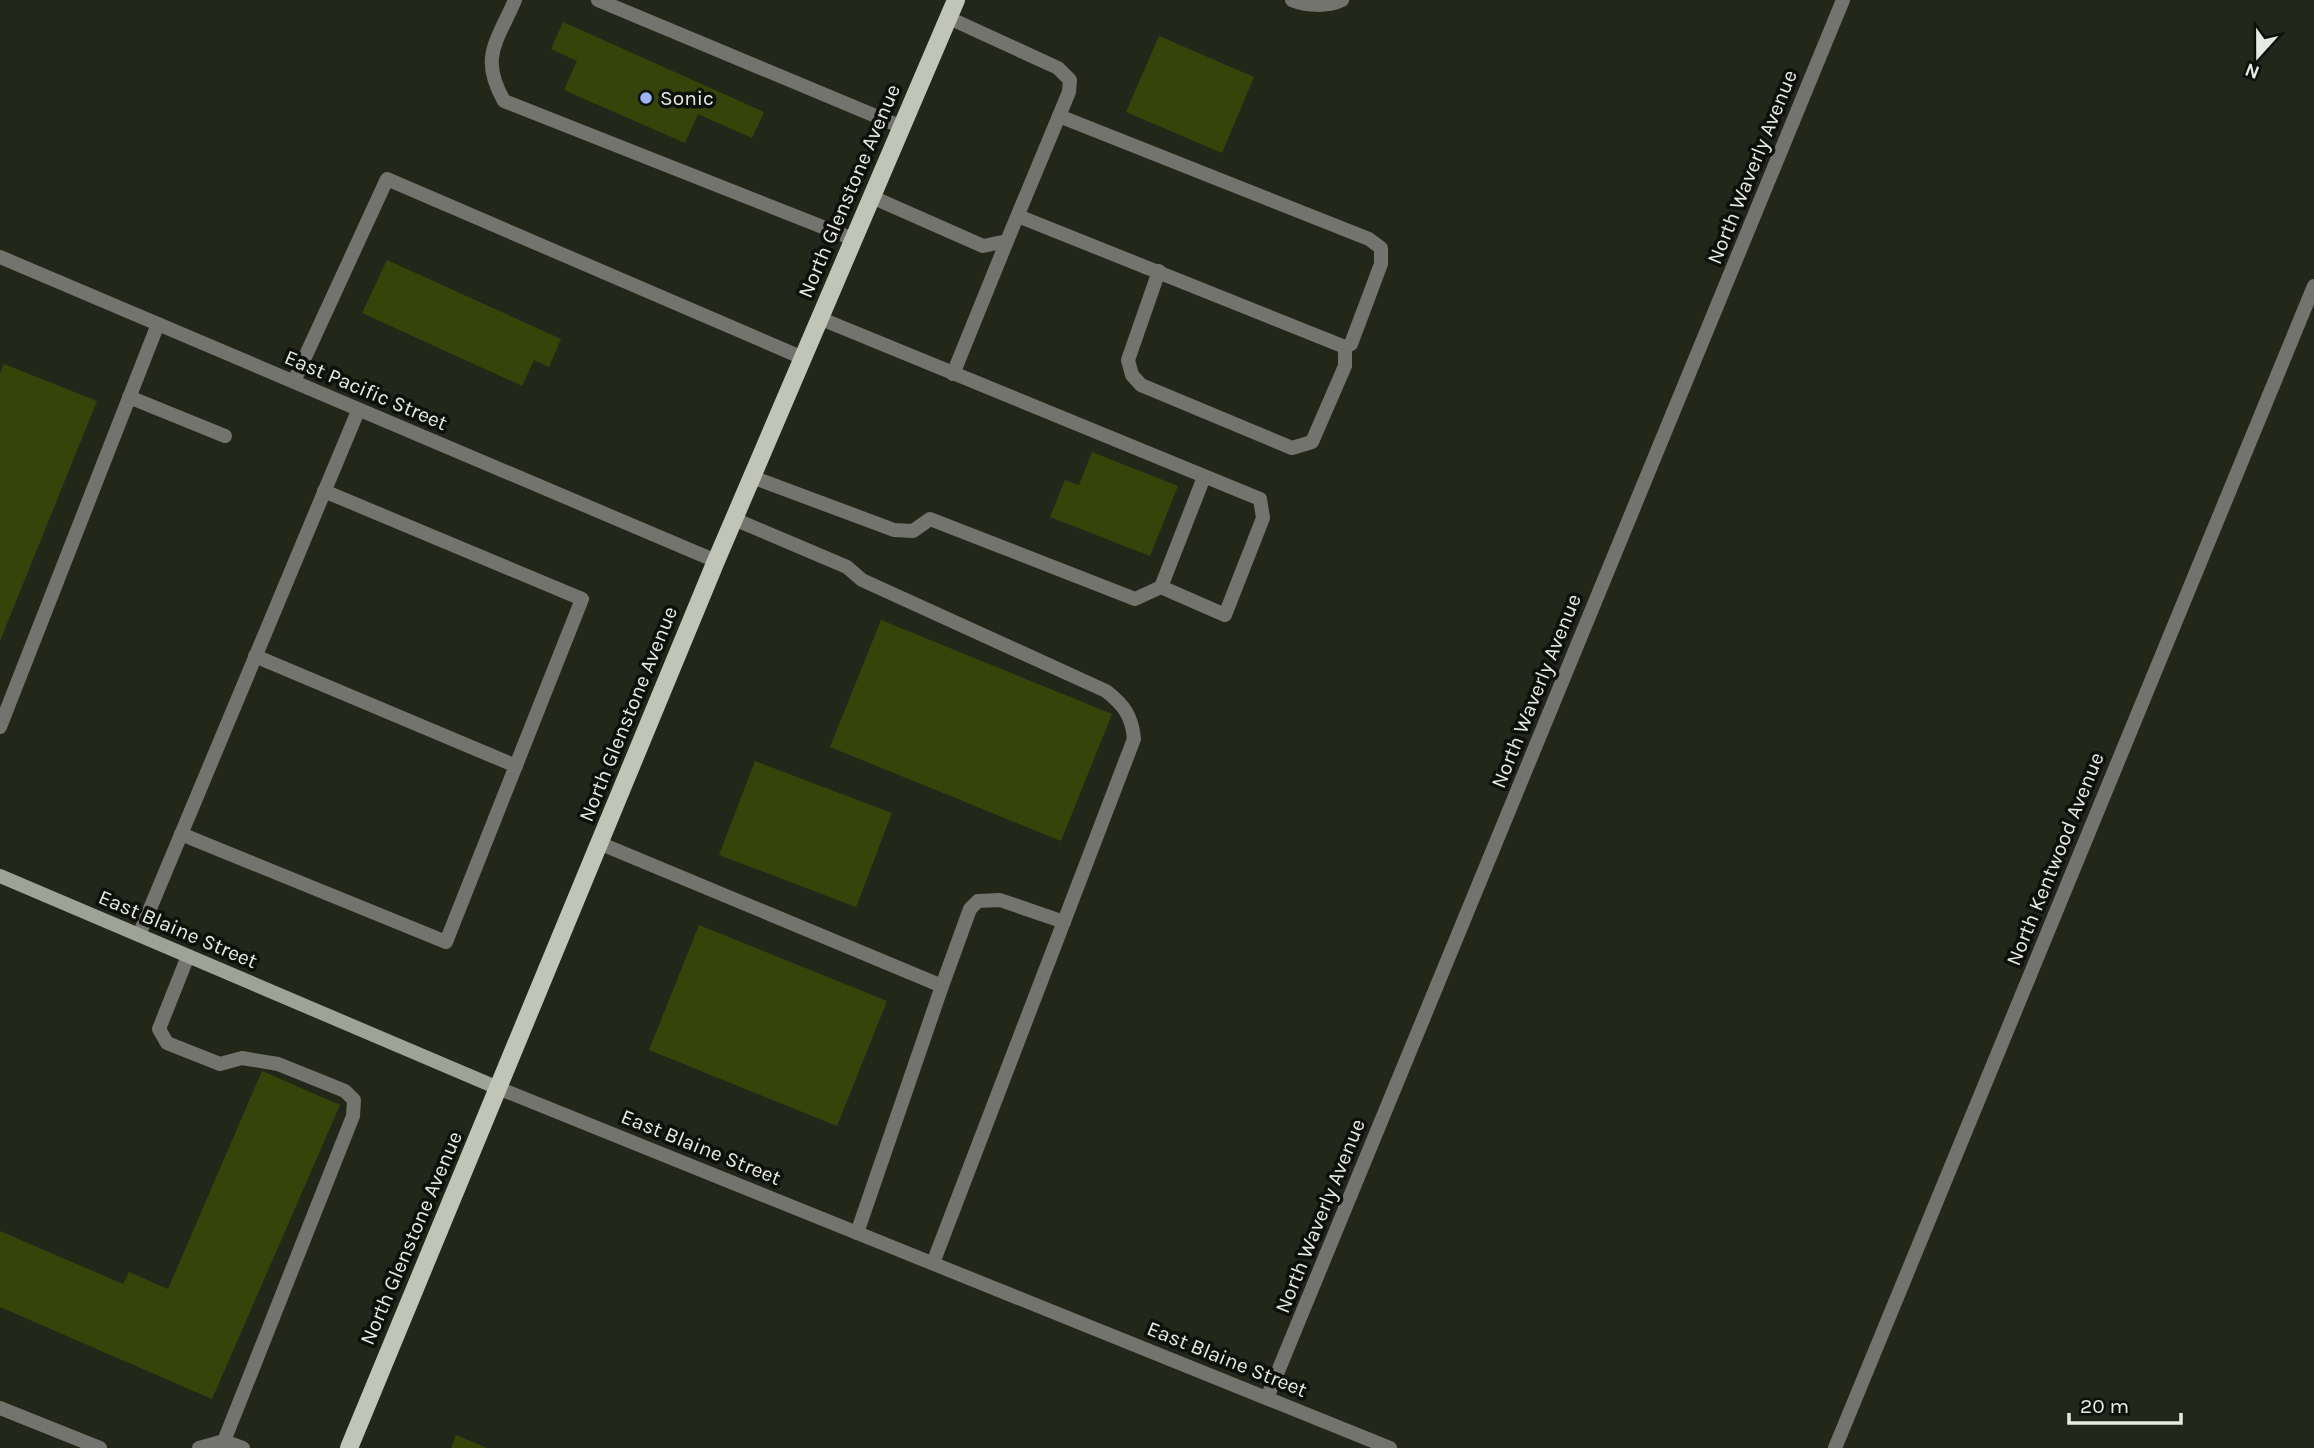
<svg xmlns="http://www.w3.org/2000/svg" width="2314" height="1448" font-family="Karla,sans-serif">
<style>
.building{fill:#35450a}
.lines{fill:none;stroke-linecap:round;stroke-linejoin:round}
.lane{stroke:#72746d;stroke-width:14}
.street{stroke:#72746d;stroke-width:14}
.secondary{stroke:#9ea297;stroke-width:14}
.primary{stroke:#c0c5b7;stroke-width:18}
.poi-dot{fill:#9fb3fd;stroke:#0d0f09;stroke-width:2.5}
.labels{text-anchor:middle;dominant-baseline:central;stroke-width:7;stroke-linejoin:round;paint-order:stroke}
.poi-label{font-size:21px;fill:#e7ebe2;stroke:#0d0f09;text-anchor:start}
.street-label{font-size:21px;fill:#e7ebe2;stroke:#0d0f09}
</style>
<rect width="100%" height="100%" fill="#22271a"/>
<g class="building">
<path d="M563,22L764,112L752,138L698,114L685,143L564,90L577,61L551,49Z"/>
<path d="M1159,36L1254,77L1222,153L1126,112Z"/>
<path d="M387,260L561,339L549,367L534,360L522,386L362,313Z"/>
<path d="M4,364L97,401L0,641V373Z"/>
<path d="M1092,452L1178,486L1150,556L1050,517L1065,480L1079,485Z"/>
<path d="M881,620L1112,714L1061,841L830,747Z"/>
<path d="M755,761L892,813L856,907L719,855Z"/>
<path d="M699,925L887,1001L837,1126L649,1050Z"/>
<path d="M262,1071L340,1105L212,1399L0,1307V1231L123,1284L129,1272L168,1289Z"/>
<path d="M456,1435L487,1448H451Z"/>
</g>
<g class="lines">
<g class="lane">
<path d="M515,0C497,42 479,57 504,101L853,239"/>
<path d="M598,0L902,127"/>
<path d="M1292,0C1306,6 1328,7 1342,0"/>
<path d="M872,197L983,246L1007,241L1069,92L1070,80L1058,68L949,18"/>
<path d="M1018,216L1345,347L1351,344L1381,264V248L1369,239L1059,116"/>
<path d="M1159,271L1128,360L1132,375L1141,385L1292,448L1312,442L1345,366V347"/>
<path d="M953,374L1007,241"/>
<path d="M294,381L387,179L803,358"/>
<path d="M129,397L225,436"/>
<path d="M752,477L894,530L913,531L930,519L1135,599L1161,587L1225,615L1263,518L1260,499L819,318"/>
<path d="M734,519L847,567L862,580L1106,691C1124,705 1132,716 1134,739L933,1263"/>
<path d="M1161,587L1204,477"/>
<path d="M255,656L516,766"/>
<path d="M0,727L158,324"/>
<path d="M181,834L446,942L582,599L324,491"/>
<path d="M599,843L942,986L857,1233"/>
<path d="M139,935L358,411"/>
<path d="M188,956L159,1029L167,1043L220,1064L242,1058L278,1064L345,1091L354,1100L353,1116L224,1441"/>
<path d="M942,986L970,909L978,901L1000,900L1064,922"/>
<path d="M0,1408L100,1448"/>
<path d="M199,1448L224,1441L243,1448"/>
</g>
<g class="street">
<path d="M0,257L716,561"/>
<path d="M498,1088L1390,1448"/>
<path d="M1267,1398L1843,0"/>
<path d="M1835,1448L2314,286"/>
</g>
<path class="secondary" d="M0,876L498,1088"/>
<path class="primary" d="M349,1448L716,561L956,0"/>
</g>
<circle class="poi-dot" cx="646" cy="98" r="7"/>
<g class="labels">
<g class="poi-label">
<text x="660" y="98">Sonic</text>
</g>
<g class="street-label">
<text transform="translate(1752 167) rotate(-68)">North Waverly Avenue</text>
<text transform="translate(849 191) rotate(-67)">North Glenstone Avenue</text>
<text transform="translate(366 390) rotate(23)">East Pacific Street</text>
<text transform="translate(1536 691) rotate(-68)">North Waverly Avenue</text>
<text transform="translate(628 714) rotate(-68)">North Glenstone Avenue</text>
<text transform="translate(2055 859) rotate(-68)">North Kentwood Avenue</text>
<text transform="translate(178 929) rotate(23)">East Blaine Street</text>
<text transform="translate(701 1147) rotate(22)">East Blaine Street</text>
<text transform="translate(1320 1216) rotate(-68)">North Waverly Avenue</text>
<text transform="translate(411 1238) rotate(-67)">North Glenstone Avenue</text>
<text transform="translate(1227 1359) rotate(22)">East Blaine Street</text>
</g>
</g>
<g transform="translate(2258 56) rotate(201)" stroke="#0d0f09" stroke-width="5" paint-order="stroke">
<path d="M0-5L12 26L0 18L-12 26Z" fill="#e7ebe2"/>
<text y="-10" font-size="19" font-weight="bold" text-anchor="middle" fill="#e7ebe2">N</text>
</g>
<path d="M2069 1413v10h112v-10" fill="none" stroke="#e7ebe2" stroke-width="3.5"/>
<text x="2080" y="1413" font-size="21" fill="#e7ebe2" stroke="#0d0f09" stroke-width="5" paint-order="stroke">20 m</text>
</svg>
